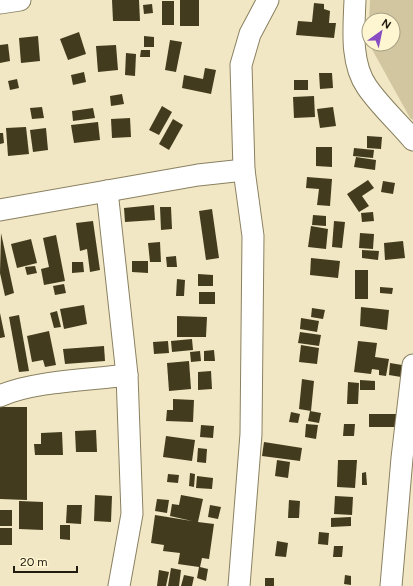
<svg xmlns="http://www.w3.org/2000/svg" width="413" height="586" font-family="Figtree,sans-serif">
<style>
.green{fill:#d1c69f;fill-rule:evenodd}
.building{fill:#433b1d}
.lines{fill:none;stroke-linecap:round;stroke-linejoin:round}
.minor-casing{stroke:#8a8161;stroke-width:23}
.minor{stroke:#fff;stroke-width:21}
</style>
<rect width="100%" height="100%" fill="#f1e7c4"/>
<path class="green" d="M370,0H413V120L410,118L368,42ZM369,20H393V44H369Z"/>
<g class="building">
<path d="M112,0H139L140,21H113Z"/>
<rect x="180" y="0" width="19" height="26"/>
<rect x="162" y="1" width="12" height="24"/>
<path d="M314,3L324,4V9L330,11L329,23H336L334,38L296,35L298,21L312,22Z"/>
<path d="M152,4L153,13L144,14L143,5Z"/>
<path d="M79,32L86,54L68,60L60,39Z"/>
<path d="M38,36L40,61L21,63L19,38Z"/>
<path d="M144,36L154,37V47H144Z"/>
<path d="M170,40L182,42L176,72L165,70Z"/>
<path d="M8,44L10,61L0,63V45Z"/>
<path d="M116,45L118,70L98,72L96,46Z"/>
<path d="M141,50H150V57H140Z"/>
<path d="M126,53L136,54L135,76L125,75Z"/>
<path d="M205,68L216,70L211,94L182,88L184,75L203,79Z"/>
<path d="M84,72L86,82L73,85L71,75Z"/>
<path d="M319,73H332L333,88L320,89Z"/>
<path d="M17,79L19,88L10,90L8,81Z"/>
<rect x="294" y="80" width="14" height="10"/>
<path d="M122,94L124,104L111,106L110,96Z"/>
<path d="M314,96L315,117L294,118L293,97Z"/>
<path d="M162,106L172,112L159,135L149,130Z"/>
<path d="M42,107L44,118L32,119L30,108Z"/>
<path d="M333,107L336,126L320,128L317,109Z"/>
<path d="M93,108L95,118L73,121L72,111Z"/>
<path d="M130,118L131,137L112,138L111,119Z"/>
<path d="M173,119L183,125L169,150L159,144Z"/>
<path d="M98,122L100,140L74,143L71,125Z"/>
<path d="M26,127L29,154L8,156L6,128Z"/>
<path d="M46,128L48,150L33,152L30,130Z"/>
<path d="M0,133H3L4,143L0,144Z"/>
<path d="M367,136L382,137L381,149L367,148Z"/>
<path d="M316,147H332V167L316,166Z"/>
<path d="M354,148L374,150L373,158L353,156Z"/>
<path d="M356,157L376,160L375,170L354,167Z"/>
<path d="M307,177L332,179L330,206L317,205L319,189L306,188Z"/>
<path d="M368,180L374,188L362,196L369,206L359,212L347,194Z"/>
<path d="M383,181L395,183L393,194L381,192Z"/>
<path d="M154,205L155,220L125,222L124,208Z"/>
<path d="M160,207H171L172,229L161,230Z"/>
<path d="M212,209L219,258L206,260L199,211Z"/>
<path d="M373,212L374,221L362,222L361,213Z"/>
<path d="M313,215L326,216V226L312,225Z"/>
<path d="M93,221L100,270L90,272L87,249L80,251L76,223Z"/>
<path d="M334,221L345,222L342,248L332,247Z"/>
<path d="M311,226L328,229L326,249L308,247Z"/>
<path d="M1,233L14,293L5,296L0,273Z"/>
<path d="M360,233L374,234L373,249L359,248Z"/>
<path d="M56,235L65,281L44,285L41,269L49,267L43,238Z"/>
<path d="M31,239L37,263L17,268L11,244Z"/>
<path d="M403,241L405,258L385,260L384,243Z"/>
<path d="M160,242L161,262H150L148,243Z"/>
<path d="M362,250L379,251L378,260L362,258Z"/>
<path d="M176,256L177,267H167L166,257Z"/>
<path d="M311,258L340,261L338,278L310,275Z"/>
<path d="M132,261H148V273L132,272Z"/>
<path d="M72,262H83L84,272L72,273Z"/>
<path d="M35,266L37,273L27,275L25,267Z"/>
<rect x="355" y="270" width="13" height="29"/>
<path d="M198,274L213,275V286H198Z"/>
<path d="M177,279L185,280L184,296H176Z"/>
<path d="M64,284L66,293L55,295L53,286Z"/>
<path d="M380,287L393,288L392,294L380,293Z"/>
<rect x="199" y="292" width="16" height="12"/>
<path d="M84,305L87,324L64,329L60,309Z"/>
<path d="M361,307L389,310L387,330L360,326Z"/>
<path d="M312,308L325,310L323,319L311,317Z"/>
<path d="M57,311L61,327L54,328L50,313Z"/>
<path d="M0,313L5,337L0,338Z"/>
<path d="M19,315L29,371L19,372L9,317Z"/>
<path d="M177,316L207,317L206,337H177Z"/>
<path d="M301,318L319,321L317,332L300,329Z"/>
<path d="M49,331L56,365L45,367L43,360L32,362L27,336Z"/>
<path d="M300,332L321,335L319,346L298,343Z"/>
<path d="M192,339L193,350L172,352L171,341Z"/>
<path d="M168,341L169,353L154,354L153,342Z"/>
<path d="M358,341L377,343L375,357L389,359L386,376L379,375V370L372,369L371,374L354,372Z"/>
<path d="M301,345L319,348L317,364L299,362Z"/>
<path d="M104,346L105,361L65,364L63,349Z"/>
<path d="M214,350L215,361H204V351Z"/>
<path d="M200,351L201,361L191,362L190,352Z"/>
<path d="M189,361L191,389L169,391L167,363Z"/>
<path d="M390,363L402,365L401,377L389,375Z"/>
<path d="M211,371L212,389L198,390V372Z"/>
<path d="M302,379L314,381L311,411L299,409Z"/>
<path d="M360,380L375,381V390H360Z"/>
<path d="M348,382L359,383L358,404H347Z"/>
<path d="M173,399L194,400L193,422L166,421L167,410H173Z"/>
<path d="M0,407H27V500L0,499Z"/>
<path d="M310,411L321,413L319,423L308,421Z"/>
<path d="M291,412L300,414L298,423L289,422Z"/>
<rect x="369" y="414" width="28" height="13"/>
<path d="M306,424L318,425L316,439L305,437Z"/>
<path d="M344,424H355L354,436H343Z"/>
<path d="M201,425L214,426L213,438L200,437Z"/>
<path d="M96,430L97,452H76L75,431Z"/>
<path d="M62,432L63,455H35L34,444H41V433Z"/>
<path d="M166,436L195,440L192,461L163,457Z"/>
<path d="M264,442L302,448L300,461L262,456Z"/>
<path d="M198,448L207,449L206,463L197,462Z"/>
<path d="M277,460L290,462L288,478L275,476Z"/>
<path d="M338,460H357L355,488L337,487Z"/>
<path d="M366,472L367,485H362V473Z"/>
<path d="M190,473L195,474L194,487L189,486Z"/>
<path d="M168,474L179,475L178,483L167,482Z"/>
<path d="M197,476L213,478L212,489L196,488Z"/>
<path d="M95,495L112,496L111,522L94,521Z"/>
<path d="M181,495L203,499L198,522L214,524L209,559L202,558L200,567L208,569L206,581L197,578L199,567L178,564L180,553L163,551L164,545L151,543L155,515L192,521L170,516L172,504L179,505Z"/>
<path d="M335,496L353,497L352,515L334,514Z"/>
<path d="M157,499L169,500L167,513L155,511Z"/>
<path d="M289,500L300,501L299,518H288Z"/>
<path d="M19,501L43,502V530L19,529Z"/>
<path d="M67,505H82L81,524L66,523Z"/>
<path d="M210,505L221,507L218,519L208,517Z"/>
<rect x="0" y="510" width="12" height="16"/>
<path d="M351,517V526L331,527V518Z"/>
<path d="M60,525H70V540L60,539Z"/>
<rect x="0" y="528" width="12" height="17"/>
<path d="M319,532L329,533L328,545L318,544Z"/>
<path d="M277,541L288,543L286,557L275,556Z"/>
<path d="M334,546H343L342,557H333Z"/>
<path d="M171,568L181,570L179,586H168Z"/>
<path d="M159,570L169,572L166,586H157Z"/>
<path d="M184,575L194,577L192,586H181Z"/>
<path d="M345,575L351,576V585L344,584Z"/>
<rect x="265" y="578" width="9" height="8"/>
</g>
<g class="lines">
<g class="minor-casing">
<g id="minor">
<path d="M355,0C354,27 350,63 367,87C380,106 398,122 413,140"/>
<path d="M0,3L20,0"/>
<path d="M107,191L127,375L132,514L119,586"/>
<path d="M0,210L198,175L244,170"/>
<path d="M0,396C33,381 90,380 127,375"/>
<path d="M239,586L251,434L253,236L244,170L241,65L250,34L268,0"/>
<path d="M391,586L402,458L413,365"/>
</g>
</g>
<use href="#minor" class="minor"/>
</g>
<g transform="translate(381 32) rotate(33)"><circle r="19" fill="#fef5d1" stroke="#a59e83"/>
<path d="M0-3L7 15L0 10L-7 15Z" fill="#884dc3"/>
<text y="-6" font-size="11" font-weight="bold" text-anchor="middle" fill="#201c0f">N</text>
</g>
<path d="M14 566v6h63v-6" fill="none" stroke="#201c0f" stroke-width="2"/>
<text x="20" y="566" font-size="12" fill="#201c0f" stroke="#fef5d1" stroke-width="3" paint-order="stroke">20 m</text>
</svg>
